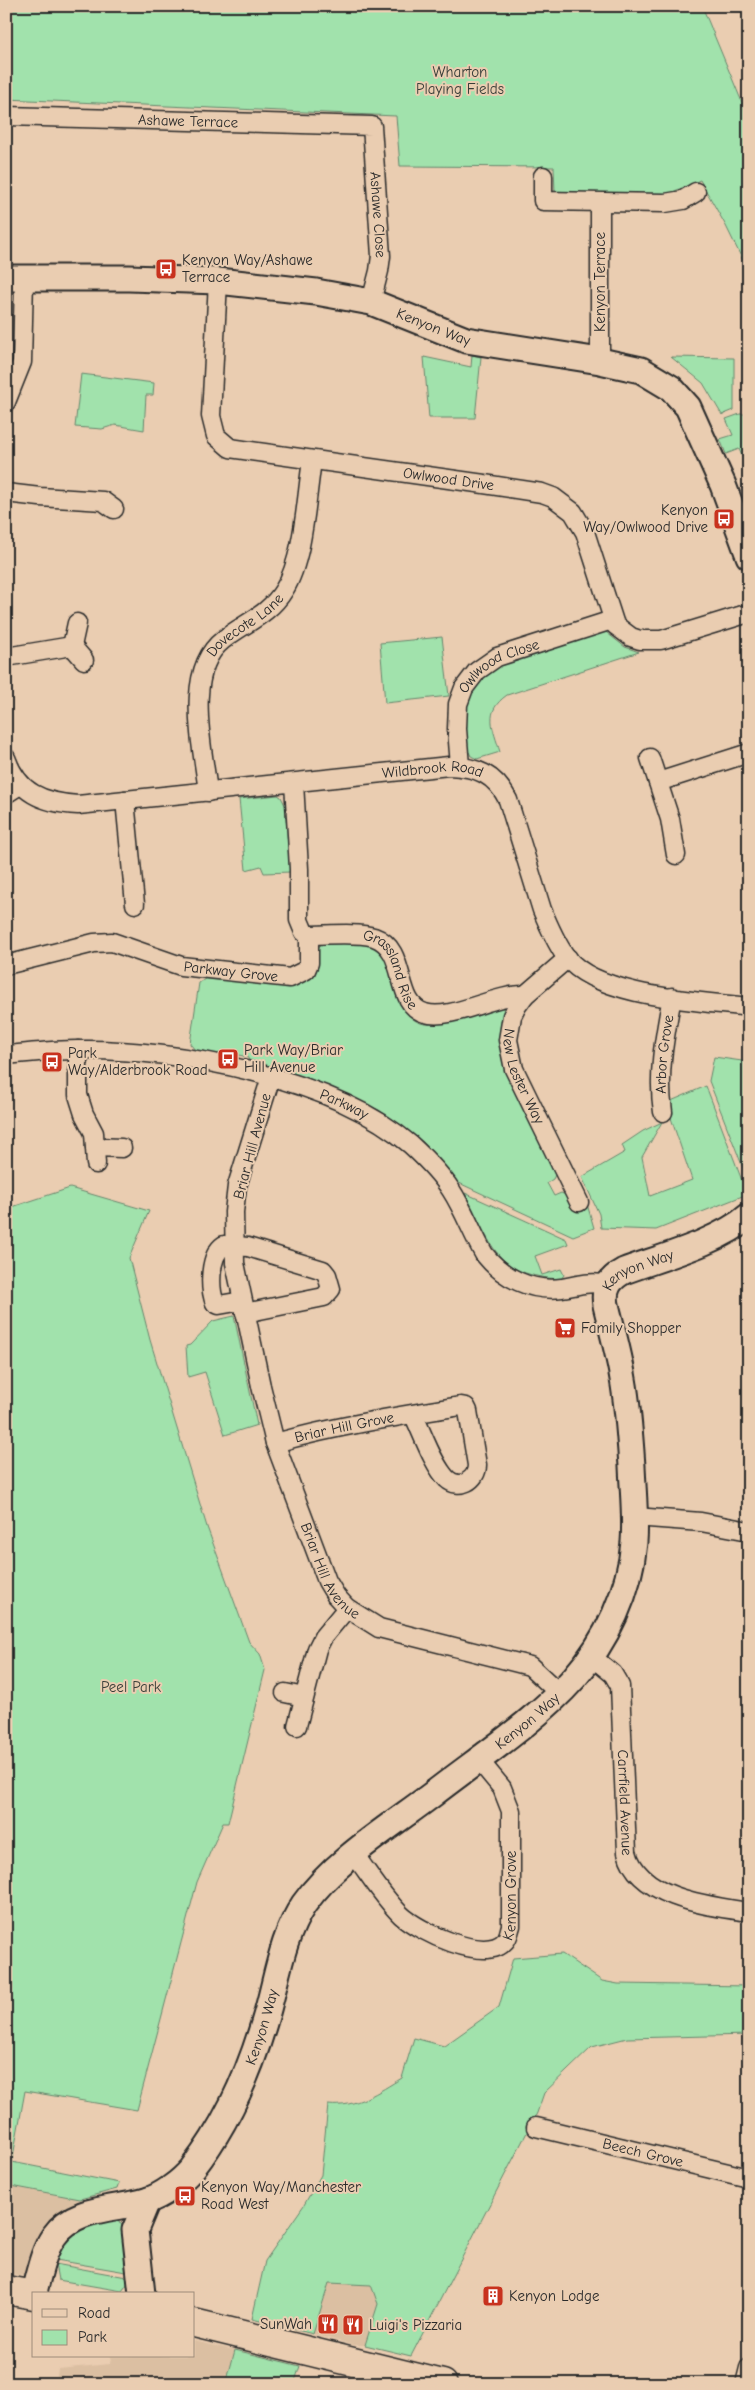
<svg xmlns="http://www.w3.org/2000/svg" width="755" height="2390" font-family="'Comic Neue',sans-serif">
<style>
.built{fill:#dbbfa2}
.green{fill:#a1e2ac;stroke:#66866c}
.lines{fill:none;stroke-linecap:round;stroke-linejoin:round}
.street-casing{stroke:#2b2b2b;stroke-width:21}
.secondary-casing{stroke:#2b2b2b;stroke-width:29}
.primary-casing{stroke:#2b2b2b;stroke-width:31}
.street{stroke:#eacdb1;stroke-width:18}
.secondary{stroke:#eacdb1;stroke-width:25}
.primary{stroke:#eacdb1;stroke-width:28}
.labels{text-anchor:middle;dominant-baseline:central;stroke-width:4;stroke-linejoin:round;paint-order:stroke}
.park-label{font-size:15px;fill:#373d38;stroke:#eacdb1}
.street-label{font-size:15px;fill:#2b2b2b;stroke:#eacdb1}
.poi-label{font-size:15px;fill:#2b2b2b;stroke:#eacdb1;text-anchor:start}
</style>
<rect width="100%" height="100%" fill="#eacdb1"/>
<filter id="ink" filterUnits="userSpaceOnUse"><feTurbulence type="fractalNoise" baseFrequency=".02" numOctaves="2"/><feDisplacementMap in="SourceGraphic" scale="10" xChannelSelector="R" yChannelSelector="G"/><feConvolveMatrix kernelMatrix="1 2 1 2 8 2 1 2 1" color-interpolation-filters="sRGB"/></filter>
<g filter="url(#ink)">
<g class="built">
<path d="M6,2185L80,2199L60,2210L44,2226L28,2277L6,2273Z"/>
<path d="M329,2283L371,2285L378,2304L365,2345H353L313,2334Z"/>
<path d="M194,2341L235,2350L226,2384H56L58,2369L110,2364L111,2356H194Z"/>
</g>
<g class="green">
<path d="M6,6H702L749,119V273L726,226L700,180L668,194L555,192L554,167L400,166L396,116L6,99Z"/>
<path d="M472,355L481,357L475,418H429L424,357L471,367Z"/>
<path d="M671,357L734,358V410L722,415L703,383Z"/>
<path d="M81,374L154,383L153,395H146L144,430L115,425L102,429L75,427Z"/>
<path d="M740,414H749V464L746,465L739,449L726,454L720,439L733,435L726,419Z"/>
<path d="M602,629L625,647L639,652L507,695C483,712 493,728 500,752L477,759L471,756L469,752L465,753L466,699L489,668Z"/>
<path d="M442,637L449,696L385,703L380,643Z"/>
<path d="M278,795L281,797L285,805L290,872L264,873L261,866L246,870L239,799Z"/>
<path d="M326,942C340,942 359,940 372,945C407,961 387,1030 436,1024L495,1006H501C510,1013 504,1025 502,1035L556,1173L553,1179L547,1183L554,1196L561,1193L587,1204L594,1228L573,1236L457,1182L423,1142L379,1110L300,1077L251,1063L247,1057L235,1054L229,1057L196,1051L190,1044L199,983L208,977L292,985L306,981L312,976C314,964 313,946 326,942Z"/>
<path d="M714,1057L749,1062V1183L709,1081Z"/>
<path d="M706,1086L746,1191L745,1195L656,1230L601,1228L599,1214L582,1177L625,1152L622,1145L643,1131L662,1122L642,1157L650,1196L692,1180L670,1115L673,1114L671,1101Z"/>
<path d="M70,1188L149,1211L129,1258L150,1340L207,1527L249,1642L260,1654L265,1670L228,1823H223L197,1882L137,2110L25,2091L12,2162L119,2183L117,2189L80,2199L6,2185V1209Z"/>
<path d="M465,1193L566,1239L568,1244L535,1256L542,1275L561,1269L564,1275L561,1279C495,1276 492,1245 465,1193Z"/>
<path d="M234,1316L257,1425L225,1435L205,1372L188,1377L186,1346L190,1345L213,1321Z"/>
<path d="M562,1954L602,1981L618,1984L749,1986V2035L627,2038L592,2047L544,2093L537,2113L411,2356L365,2345L378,2304L371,2285L329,2283L313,2334L252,2319L265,2261L304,2205L321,2175L328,2105C357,2108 378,2092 402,2078L414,2038L444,2046L499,2007L513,1958Z"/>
<path d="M118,2218L126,2234L132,2273L56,2260C67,2221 84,2225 118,2218Z"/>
<path d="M55,2264L132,2278L122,2291L58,2280Z"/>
<path d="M235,2350L300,2366L294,2384H226Z"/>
</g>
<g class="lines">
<g class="street-casing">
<g id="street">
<path id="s1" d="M6,116L372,126L381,256L379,271L371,302"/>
<path d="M543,176V201L665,203L683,200L696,192"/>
<path d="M600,203V361"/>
<path id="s2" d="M218,281L211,416L216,436L230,448L484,484L542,493L553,497L573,512L585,532L615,625L631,637L640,640H661L749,613"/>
<path d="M6,402L22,362L24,279"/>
<path d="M6,493L40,497L103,501L114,509"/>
<path d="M77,623L72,646L84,660"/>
<path d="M6,657L72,646"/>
<path id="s3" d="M6,758C18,793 43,803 78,805L449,766C477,767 495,774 508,800L542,910C549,926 556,944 567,958C598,997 700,1001 749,1007"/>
<path d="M650,758L670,819L676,855"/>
<path id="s4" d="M460,766L457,729L458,704L464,688L477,671L497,657L612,620"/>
<path d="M658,782L749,753"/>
<path id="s5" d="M208,792C203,748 183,671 223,640C244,623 269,615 284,590C304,558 306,499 312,461"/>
<path d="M6,794L20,785"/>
<path d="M125,800L135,904"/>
<path id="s6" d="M309,935C328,935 358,932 374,937C409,949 393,1004 425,1013C451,1021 494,994 525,995"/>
<path id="s7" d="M568,958L525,995L517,1006L512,1016L508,1040L514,1069L579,1202"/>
<path id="s8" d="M6,965L94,943L112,942L181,966L290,978L306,970L309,963V935L304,932L299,920V869L294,783"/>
<path d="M78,1050V1095L84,1114L94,1133L96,1164"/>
<path id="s9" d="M6,1055C30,1053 54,1050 78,1050C178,1048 333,1078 411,1145C425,1158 441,1174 451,1190C464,1210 472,1233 484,1254C503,1278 531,1292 562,1288C579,1285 591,1281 608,1285"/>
<path id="s10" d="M271,1077L237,1186L234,1212L235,1263L261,1386L275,1443L327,1581L336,1596L347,1608L379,1628L530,1666L559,1693"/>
<path id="s11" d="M663,1112C657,1073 665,1035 672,997"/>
<path d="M95,1147L122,1148"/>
<path d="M242,1301L219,1305L215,1303C209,1288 209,1255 224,1245L248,1247L323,1270L327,1275L331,1289L324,1297L245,1313"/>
<path id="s12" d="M275,1443C336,1426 399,1416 461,1406L466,1407L468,1411L477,1465C477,1481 459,1490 447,1479C433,1465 422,1432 413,1414"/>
<path d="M635,1517L701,1522L749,1531"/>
<path id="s13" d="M591,1656L613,1674L620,1686L627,1852C638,1898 709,1906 749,1912"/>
<path d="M285,1693L304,1697"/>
<path d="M297,1726L317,1649L323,1637L347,1608"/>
<path id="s14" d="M354,1854C369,1874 383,1897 401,1915C418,1931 486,1964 505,1941C509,1937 509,1931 511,1926V1811L502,1788L478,1759"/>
<path id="s15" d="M536,2127L749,2178"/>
<path d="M745,2384L749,2368"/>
</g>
</g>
<g class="secondary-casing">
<g id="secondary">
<path id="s16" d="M6,278H129L218,281L316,292L371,302L466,340L600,361L641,370L671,388L688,407L723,485L749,556"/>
<path d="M142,2294L135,2230L147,2201"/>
<path id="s17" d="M33,2295C39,2275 42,2253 54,2236C75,2206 115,2210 146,2201C162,2196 181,2182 192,2169C225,2127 249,2073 264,2023C277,1982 280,1940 304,1904C335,1860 391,1826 433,1794C478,1759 536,1721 574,1678C607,1641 630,1591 634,1542C636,1517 633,1492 632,1466C630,1437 628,1407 623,1379C619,1354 612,1330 606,1305C603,1289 609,1279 624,1271C662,1257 719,1242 749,1216"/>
</g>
</g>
<g class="primary-casing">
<g id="primary">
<path d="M6,2290L34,2295"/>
<path d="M194,2323L443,2384"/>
</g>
</g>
<use href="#street" class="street"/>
<use href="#secondary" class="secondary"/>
<use href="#primary" class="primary"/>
</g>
</g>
<defs>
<g id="bus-square" transform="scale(1.125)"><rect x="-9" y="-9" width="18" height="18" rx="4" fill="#c8321e" stroke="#eacdb1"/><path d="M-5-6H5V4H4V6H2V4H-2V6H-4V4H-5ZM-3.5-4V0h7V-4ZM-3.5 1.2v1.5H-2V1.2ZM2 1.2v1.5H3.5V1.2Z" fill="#fff"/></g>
<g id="supermarket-square" transform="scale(1.125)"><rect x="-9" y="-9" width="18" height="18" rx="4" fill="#c8321e" stroke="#eacdb1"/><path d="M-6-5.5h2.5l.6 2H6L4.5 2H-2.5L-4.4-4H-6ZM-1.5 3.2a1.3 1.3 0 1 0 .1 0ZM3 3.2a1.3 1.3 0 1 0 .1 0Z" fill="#fff"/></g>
<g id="building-square" transform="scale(1.125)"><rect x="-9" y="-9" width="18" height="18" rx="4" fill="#c8321e" stroke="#eacdb1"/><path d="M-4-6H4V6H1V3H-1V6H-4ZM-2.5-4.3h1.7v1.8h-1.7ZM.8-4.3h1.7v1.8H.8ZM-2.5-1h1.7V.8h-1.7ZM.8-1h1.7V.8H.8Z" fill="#fff"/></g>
<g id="restaurant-square" transform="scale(1.125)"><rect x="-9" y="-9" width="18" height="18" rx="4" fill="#c8321e" stroke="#eacdb1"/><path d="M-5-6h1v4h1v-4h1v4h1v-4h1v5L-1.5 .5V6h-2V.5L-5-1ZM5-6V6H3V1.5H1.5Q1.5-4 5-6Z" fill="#fff"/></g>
</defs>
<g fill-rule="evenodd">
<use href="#bus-square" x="166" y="269"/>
<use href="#bus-square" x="724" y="519"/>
<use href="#bus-square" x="228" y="1059"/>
<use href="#bus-square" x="52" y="1062"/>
<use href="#supermarket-square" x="565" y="1328"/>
<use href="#bus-square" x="185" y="2196"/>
<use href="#building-square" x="493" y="2296"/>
<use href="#restaurant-square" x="328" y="2324"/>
<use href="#restaurant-square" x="353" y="2325"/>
</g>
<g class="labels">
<g class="park-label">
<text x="460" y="72">Wharton<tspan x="460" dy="17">Playing Fields</tspan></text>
<text x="131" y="1687">Peel Park</text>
</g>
<g class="street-label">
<text stroke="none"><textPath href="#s1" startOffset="182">Ashawe Terrace</textPath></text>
<text stroke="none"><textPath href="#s1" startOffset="455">Ashawe Close</textPath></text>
<text transform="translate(600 282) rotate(-90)">Kenyon Terrace</text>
<text stroke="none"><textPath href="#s16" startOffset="434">Kenyon Way</textPath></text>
<text stroke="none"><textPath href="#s2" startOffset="395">Owlwood Drive</textPath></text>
<text stroke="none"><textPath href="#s5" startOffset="186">Dovecote Lane</textPath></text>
<text stroke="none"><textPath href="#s4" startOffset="122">Owlwood Close</textPath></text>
<text stroke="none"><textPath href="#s3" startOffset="449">Wildbrook Road</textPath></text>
<text stroke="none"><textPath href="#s8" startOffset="232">Parkway Grove</textPath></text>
<text stroke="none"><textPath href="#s6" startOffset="102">Grassland Rise</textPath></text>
<text stroke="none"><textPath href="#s11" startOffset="58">Arbor Grove</textPath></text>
<text stroke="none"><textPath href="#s7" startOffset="145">New Lester Way</textPath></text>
<text stroke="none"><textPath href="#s9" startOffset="346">Parkway</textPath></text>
<text transform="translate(252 1146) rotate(-75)">Briar Hill Avenue</text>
<text stroke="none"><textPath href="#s17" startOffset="1309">Kenyon Way</textPath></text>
<text stroke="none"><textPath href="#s12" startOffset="71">Briar Hill Grove</textPath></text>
<text stroke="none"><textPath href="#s10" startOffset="516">Briar Hill Avenue</textPath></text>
<text stroke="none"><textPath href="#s17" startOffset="800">Kenyon Way</textPath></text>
<text stroke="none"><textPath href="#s13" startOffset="159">Carrfield Avenue</textPath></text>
<text stroke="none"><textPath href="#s14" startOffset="238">Kenyon Grove</textPath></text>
<text stroke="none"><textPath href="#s17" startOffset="380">Kenyon Way</textPath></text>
<text stroke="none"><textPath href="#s15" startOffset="110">Beech Grove</textPath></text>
</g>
<g class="poi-label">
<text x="182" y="260">Kenyon Way/Ashawe<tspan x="182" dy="17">Terrace</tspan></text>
<text x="708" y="510" text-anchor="end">Kenyon<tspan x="708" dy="17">Way/Owlwood Drive</tspan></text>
<text x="244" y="1050">Park Way/Briar<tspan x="244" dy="17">Hill Avenue</tspan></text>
<text x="68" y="1053">Park<tspan x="68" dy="17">Way/Alderbrook Road</tspan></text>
<text x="581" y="1328">Family Shopper</text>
<text x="201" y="2187">Kenyon Way/Manchester<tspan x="201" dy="17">Road West</tspan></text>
<text x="509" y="2296">Kenyon Lodge</text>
<text x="312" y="2324" text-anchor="end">SunWah</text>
<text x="369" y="2325">Luigi's Pizzaria</text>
</g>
</g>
<rect width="755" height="2390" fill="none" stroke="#eacdb1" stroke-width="25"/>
<rect x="12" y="12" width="730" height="2365" fill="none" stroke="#2b2b2b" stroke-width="2" filter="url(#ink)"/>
<rect x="32" y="2292" width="162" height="65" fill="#eacdb1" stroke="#9e8c7b"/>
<rect x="42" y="2309" width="25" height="8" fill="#eacdb1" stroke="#9e8c7b"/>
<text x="78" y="2318" font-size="15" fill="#2b2b2b">Road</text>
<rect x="42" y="2330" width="25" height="15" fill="#a1e2ac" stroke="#9e8c7b"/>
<text x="78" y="2342" font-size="15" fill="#2b2b2b">Park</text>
</svg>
